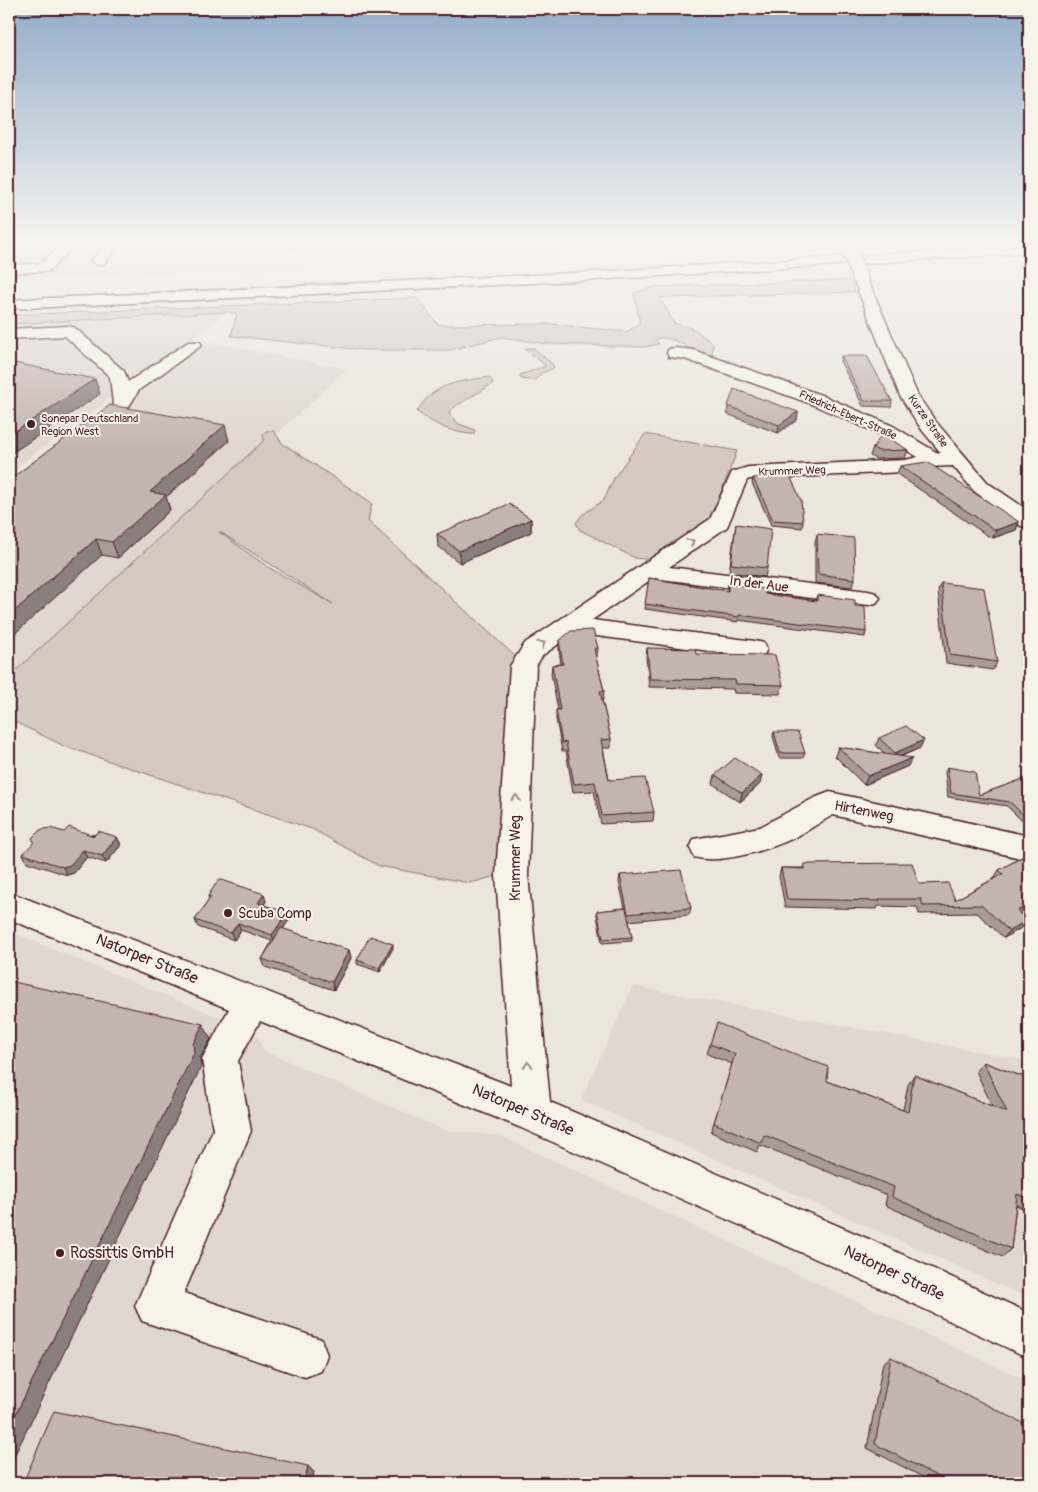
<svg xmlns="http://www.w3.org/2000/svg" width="1038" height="1492" font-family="Pangolin,sans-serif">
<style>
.built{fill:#e0d7d0}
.green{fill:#d5c9c2;stroke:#907476;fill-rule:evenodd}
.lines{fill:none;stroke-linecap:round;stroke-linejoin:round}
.minor-casing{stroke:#4a1f2b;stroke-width:3}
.highway-casing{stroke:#4a1f2b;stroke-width:3}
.minor{fill:#f7f3e8;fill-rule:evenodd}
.highway{fill:#f7f3e8;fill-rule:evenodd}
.minor-bridge-casing{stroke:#4a1f2b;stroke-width:17;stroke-linecap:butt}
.minor-bridge{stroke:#f7f3e8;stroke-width:15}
.wall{fill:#a99c97;stroke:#4a1f2b}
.shaded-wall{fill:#897f7b;stroke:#4a1f2b}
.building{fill:#c4b5b0;stroke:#4a1f2b}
.oneway{stroke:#a0898a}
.poi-dot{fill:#4a1f2b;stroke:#f7f3e8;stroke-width:2}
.labels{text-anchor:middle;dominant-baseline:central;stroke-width:4;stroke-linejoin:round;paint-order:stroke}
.far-street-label{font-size:11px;fill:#4a1f2b;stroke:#f7f3e8}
.far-poi-label{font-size:11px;fill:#4a1f2b;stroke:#f7f3e8;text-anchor:start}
.street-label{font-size:14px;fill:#4a1f2b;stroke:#f7f3e8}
.poi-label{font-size:14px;fill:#4a1f2b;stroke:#f7f3e8;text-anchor:start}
.near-street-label{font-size:16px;fill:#4a1f2b;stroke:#f7f3e8}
.near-poi-label{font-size:16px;fill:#4a1f2b;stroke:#f7f3e8;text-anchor:start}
</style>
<rect width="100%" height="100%" fill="#ece6dd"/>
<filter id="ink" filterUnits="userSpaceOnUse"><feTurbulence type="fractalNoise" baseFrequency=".02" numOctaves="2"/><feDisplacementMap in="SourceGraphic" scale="10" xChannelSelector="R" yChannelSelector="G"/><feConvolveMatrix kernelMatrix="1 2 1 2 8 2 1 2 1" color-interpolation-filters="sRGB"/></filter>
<g filter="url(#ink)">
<g class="built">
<path d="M9,242H576L575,253L550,258L219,273L9,280Z"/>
<path d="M230,311L9,472V324Z"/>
<path d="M209,342L347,369L9,680V491Z"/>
<path d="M9,931L255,1032L264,1051L444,1130L501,1136L1029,1382V1483H9Z"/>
<path d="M633,986L1029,1061V1298L581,1100Z"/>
</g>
<g class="green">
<path d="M851,280L855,292L660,298L674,323L696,330L713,344L712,355C691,356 677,333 655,339L659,344L644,347L548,344L501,337L450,350H365L231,336L237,314L228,312L9,324V315L417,298L438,325L551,324L627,332L640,323L634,293L654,287Z"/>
<path d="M526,348H534L553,365L554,368L542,373L535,380H526L520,378V375L546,366L525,349Z"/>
<path d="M490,377L493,383C479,394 461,400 448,413L459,424L475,430L474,434C453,434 434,424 417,412C432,383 460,381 490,377Z"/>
<path d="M266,431H274L282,443L372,503L368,521L518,659L501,875L470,883L379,866L312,829L64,746L9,719V677L258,446L264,440L263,434ZM219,532H220L333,604L268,567Z"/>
<path d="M645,434L737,451L713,513L708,520L652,560L635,558L580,530L576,523L582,515L604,500L614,478Z"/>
</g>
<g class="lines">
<g class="minor-casing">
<g id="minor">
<path d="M64,242H78L49,271L9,273V265L40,264Z"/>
<path d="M98,242H121L122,243L103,264L98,265L91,261L105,246Z"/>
<path d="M617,242H632L625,246L619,245Z"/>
<path d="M860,274L865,275L867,278L918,396L936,422L988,483L1029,511V527L1021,526L974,491L953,466L927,467L905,472L750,479L747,480L727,527L669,567L868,591L876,593L880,598L876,603L868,605L653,578L592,620L755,641L764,643L767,649L764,655L755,657L574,633L543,655L536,666L528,875L550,1102L871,1240L1029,1313V1358L841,1270L519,1127L260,1021L238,1061L251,1131L184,1293L321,1339L327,1355L321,1371L305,1377L142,1321L135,1306L213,1130L202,1059L229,1009L9,919V892L511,1086L496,875L510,666L525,643L710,519L732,472L748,467L905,460L918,457L879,434L809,403L685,359L669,357L667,353L669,349L675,348L693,350L821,395L893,426L936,452L941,453L922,430L900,396L853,278L855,275Z"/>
<path d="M69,326L75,328L124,371L128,382L188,342H200L202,345L139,390L128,408L122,409L116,408L113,404L110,377L65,336L9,339V329Z"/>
<path d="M830,792L1029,836V860L833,815C820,822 809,830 796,837C771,849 721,865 694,857L690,848L694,839L760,827L814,798Z"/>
</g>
</g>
<g class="highway-casing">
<path id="highway" d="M1029,245V253L595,280L9,309V300L595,272Z"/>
</g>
<use href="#minor" class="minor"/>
<use href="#highway" class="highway"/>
<g class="minor-bridge-casing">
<path id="minor-bridge" d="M846,242L860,278"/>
</g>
<use href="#minor-bridge" class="minor-bridge"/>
</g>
<g class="wall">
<path d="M254,242H310L307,245H299L297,249L258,247L257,243H254Z"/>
<path d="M841,356L892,401L891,407L863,406L840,361Z"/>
<path d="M728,406L798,412L797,420L778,433L727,414Z"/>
<path d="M229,441L166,497L170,510L118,558L102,555L9,480Z"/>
<path d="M873,448L908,450L905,458L876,459L870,456Z"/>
<path d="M900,466L1019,522L1016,530L993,538L988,536L897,474Z"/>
<path d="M753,478L803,522L802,528L771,525L752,483Z"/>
<path d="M531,519V532L460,563L438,546L437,534Z"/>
<path d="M736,524L767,568L765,577L729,572Z"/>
<path d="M817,534L855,579L852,587L815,583V542Z"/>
<path d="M649,578L727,591L728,584L765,594L815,601L817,595L855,606L866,632L865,637L738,620V622L645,609Z"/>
<path d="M941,583L997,662L993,670L946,663L938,590Z"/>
<path d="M559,641L598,648L597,657H596L604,691L603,700H602L611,739V748H603L609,780L654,812L653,821L601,824L594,791L573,792L566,751H562L556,719V710H558L551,674L552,665L561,664L559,650Z"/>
<path d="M647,648L696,654L783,685L780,694L734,693L733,689L649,687L646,656Z"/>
<path d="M774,732L805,753L803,758H779L773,736Z"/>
<path d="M879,738L920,748L902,756L908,766L864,785L835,756L838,747L885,754L876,745Z"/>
<path d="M947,767L979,795L1029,777V817L1025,819H1020L1007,806L948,797L945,772Z"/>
<path d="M715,775L760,784L740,802L713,784Z"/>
<path d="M64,832L117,837L121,845L106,863L87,857L74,873L67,875L27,862L23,854Z"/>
<path d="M1029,853V908L1020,914L1027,920L1021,928L1004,938L977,913L919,914L917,907L878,906L877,909L785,907L779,876L781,868H803L804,864L919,884L955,900L995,878H994L999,870Z"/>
<path d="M620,875L691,908L689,915L629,921L632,937V941L602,943L597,915V911L625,908L619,882Z"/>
<path d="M208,896L266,901L264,905L287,913L289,920L283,929L349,950L351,958L334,990L265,967L262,959L272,941L241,930L234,940L198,927L195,920L209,900Z"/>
<path d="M393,948L380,972L357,964V960Z"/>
<path d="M717,1023L827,1081L903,1110L908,1085L914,1075L992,1106L976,1071L983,1062L1029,1079V1211L1016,1205L1011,1249L1002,1257L885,1205L887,1195L760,1145L757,1152L711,1132L732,1064L707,1054Z"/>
<path d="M891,1357L1029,1483H934L867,1448L883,1363Z"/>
</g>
<g class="shaded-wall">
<path d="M296,242H299V245L297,249Z"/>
<path d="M9,352L12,359L9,364Z"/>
<path d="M95,379L100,394L9,455V435Z"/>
<path d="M798,412L797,420L778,433L779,425Z"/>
<path d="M225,425L229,441L166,497L170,510L118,558L112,542L150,492Z"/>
<path d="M531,519V532L460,563L459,551Z"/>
<path d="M1019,522L1016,530L993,538L996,530Z"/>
<path d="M96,539L102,555L9,639V616Z"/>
<path d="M924,740L920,748L892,760L895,753Z"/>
<path d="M912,758L908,766L864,785L868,776Z"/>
<path d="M762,775L760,784L740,802L742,793Z"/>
<path d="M1028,814H1029V817L1025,819Z"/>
<path d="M117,837L121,845L106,863L102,856Z"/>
<path d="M83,850L87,857L74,873L67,875L63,867Z"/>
<path d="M264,894L266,901L260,910L258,903Z"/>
<path d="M1029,904V908L1012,919L1017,911Z"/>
<path d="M287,913L289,920L274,942L272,935Z"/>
<path d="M1027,920L1021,928L1004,938L1009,931Z"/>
<path d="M238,923L241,930L234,940L231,933Z"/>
<path d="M393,944V948L380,972L379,968Z"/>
<path d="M349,950L351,958L334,990L332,982Z"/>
<path d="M203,1024L211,1039L200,1058L201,1067L9,1467V1428L193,1044Z"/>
<path d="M308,1466L314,1472L312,1483H304Z"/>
</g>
<g class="building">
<path d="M841,356H867L892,401H864Z"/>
<path d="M9,362L95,379L9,435Z"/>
<path d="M734,389L798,412L779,425L728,406Z"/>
<path d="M110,405L225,425L150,492L166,495L112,542L96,539L9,616V480Z"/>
<path d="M882,434L908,450L878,451L873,448Z"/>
<path d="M927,462L1019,522L996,530L992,528L900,466Z"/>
<path d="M790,476L801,500L803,522L773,520L753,478Z"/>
<path d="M509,504L531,519L459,551L437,534Z"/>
<path d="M736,524L771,529L767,568L731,564Z"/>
<path d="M817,534L854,538L855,579L818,574Z"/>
<path d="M649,578L728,591V584L765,589V594L817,601V595L855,600V606L865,607L866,632L739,615V617L645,604Z"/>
<path d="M941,583L984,588L997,662L950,655Z"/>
<path d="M593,630L598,648L594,649L604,691H600L611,739L601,740L609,780L645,778L654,812L602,816L595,782L574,784L566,742L562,743L556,710H560L552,665L563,664L559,641L571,631Z"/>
<path d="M647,648L695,649L696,654L775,655L783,685L736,684L735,680L650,679Z"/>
<path d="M906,726L924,740L895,753L879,738Z"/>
<path d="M774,732H798L805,753H780Z"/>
<path d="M838,747L912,758L868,776Z"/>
<path d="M735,758L762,775L742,793L715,775Z"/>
<path d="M947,767L975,772L979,795L1029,777V814H1022L1010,802L951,793Z"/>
<path d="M69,827L94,836L98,831L117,837L102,856L83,850L70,865L63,867L23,854L34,842L32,838L40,830L50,828L64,832Z"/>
<path d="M1029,853V904L1017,911L1027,920L1009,931L982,905L923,906L921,899H879L880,901L787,899L781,868L805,869L804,864L912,863L919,884L948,883L955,900L1003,874L999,870Z"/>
<path d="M681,870L691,908L628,914L620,875Z"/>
<path d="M219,879L264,894L258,903L287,913L272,935L238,923L231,933L195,920L211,897L208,896Z"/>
<path d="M626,908L632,937L603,939L597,911Z"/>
<path d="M281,928L349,950L332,982L262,959Z"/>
<path d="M370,936L393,944L379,968L357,960Z"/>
<path d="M9,981L203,1024L193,1044L194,1053L9,1428Z"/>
<path d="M717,1023L828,1067L827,1081L908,1112L914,1075L1007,1112L983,1062L1029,1079V1199L1017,1194L1011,1249L892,1197L894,1187L764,1135L761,1143L714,1123L735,1054L710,1044Z"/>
<path d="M891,1357L1029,1426V1483H950L875,1444Z"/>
<path d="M54,1411L308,1466L304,1483H23Z"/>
</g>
<defs><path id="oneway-chevron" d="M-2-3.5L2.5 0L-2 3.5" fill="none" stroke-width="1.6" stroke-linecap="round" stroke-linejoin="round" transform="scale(1.25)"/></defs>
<g class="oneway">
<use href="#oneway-chevron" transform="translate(691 542) rotate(-35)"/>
<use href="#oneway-chevron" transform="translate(542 644) rotate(-34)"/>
<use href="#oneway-chevron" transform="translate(516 798) rotate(-87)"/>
<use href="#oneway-chevron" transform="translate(528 1065) rotate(-95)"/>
</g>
</g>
<linearGradient id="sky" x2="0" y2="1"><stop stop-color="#93acca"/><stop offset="0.54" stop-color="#f6f4f0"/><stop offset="1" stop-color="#f6f4f0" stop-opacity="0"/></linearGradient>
<rect width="1038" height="451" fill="url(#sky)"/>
<g class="poi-dot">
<circle cx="31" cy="424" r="5"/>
<circle cx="228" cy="913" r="5"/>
<circle cx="60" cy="1253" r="5"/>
</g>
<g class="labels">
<g class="far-street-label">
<text transform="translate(848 415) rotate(24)">Friedrich-Ebert-Straße</text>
<text transform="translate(928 421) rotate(55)">Kurze Straße</text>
<text transform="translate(792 471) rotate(-2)">Krummer Weg</text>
</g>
<g class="far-poi-label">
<text x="41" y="418">Sonepar Deutschland<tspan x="41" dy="13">Region West</tspan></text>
</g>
<g class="street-label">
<text transform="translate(759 584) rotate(7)">In der Aue</text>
<text transform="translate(864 811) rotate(11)">Hirtenweg</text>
<text transform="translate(515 858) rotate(-90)">Krummer Weg</text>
</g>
<g class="poi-label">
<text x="238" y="913">Scuba Comp</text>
</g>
<g class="near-street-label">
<text transform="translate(147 959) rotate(22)">Natorper Straße</text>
<text transform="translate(523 1110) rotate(23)">Natorper Straße</text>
<text transform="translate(894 1273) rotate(25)">Natorper Straße</text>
</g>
<g class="near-poi-label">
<text x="70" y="1253">Rossittis GmbH</text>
</g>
</g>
<rect width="1038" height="1492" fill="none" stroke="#f7f3e8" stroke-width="30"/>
<rect x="15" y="15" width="1008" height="1462" fill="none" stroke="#4a1f2b" stroke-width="2" filter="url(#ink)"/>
</svg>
